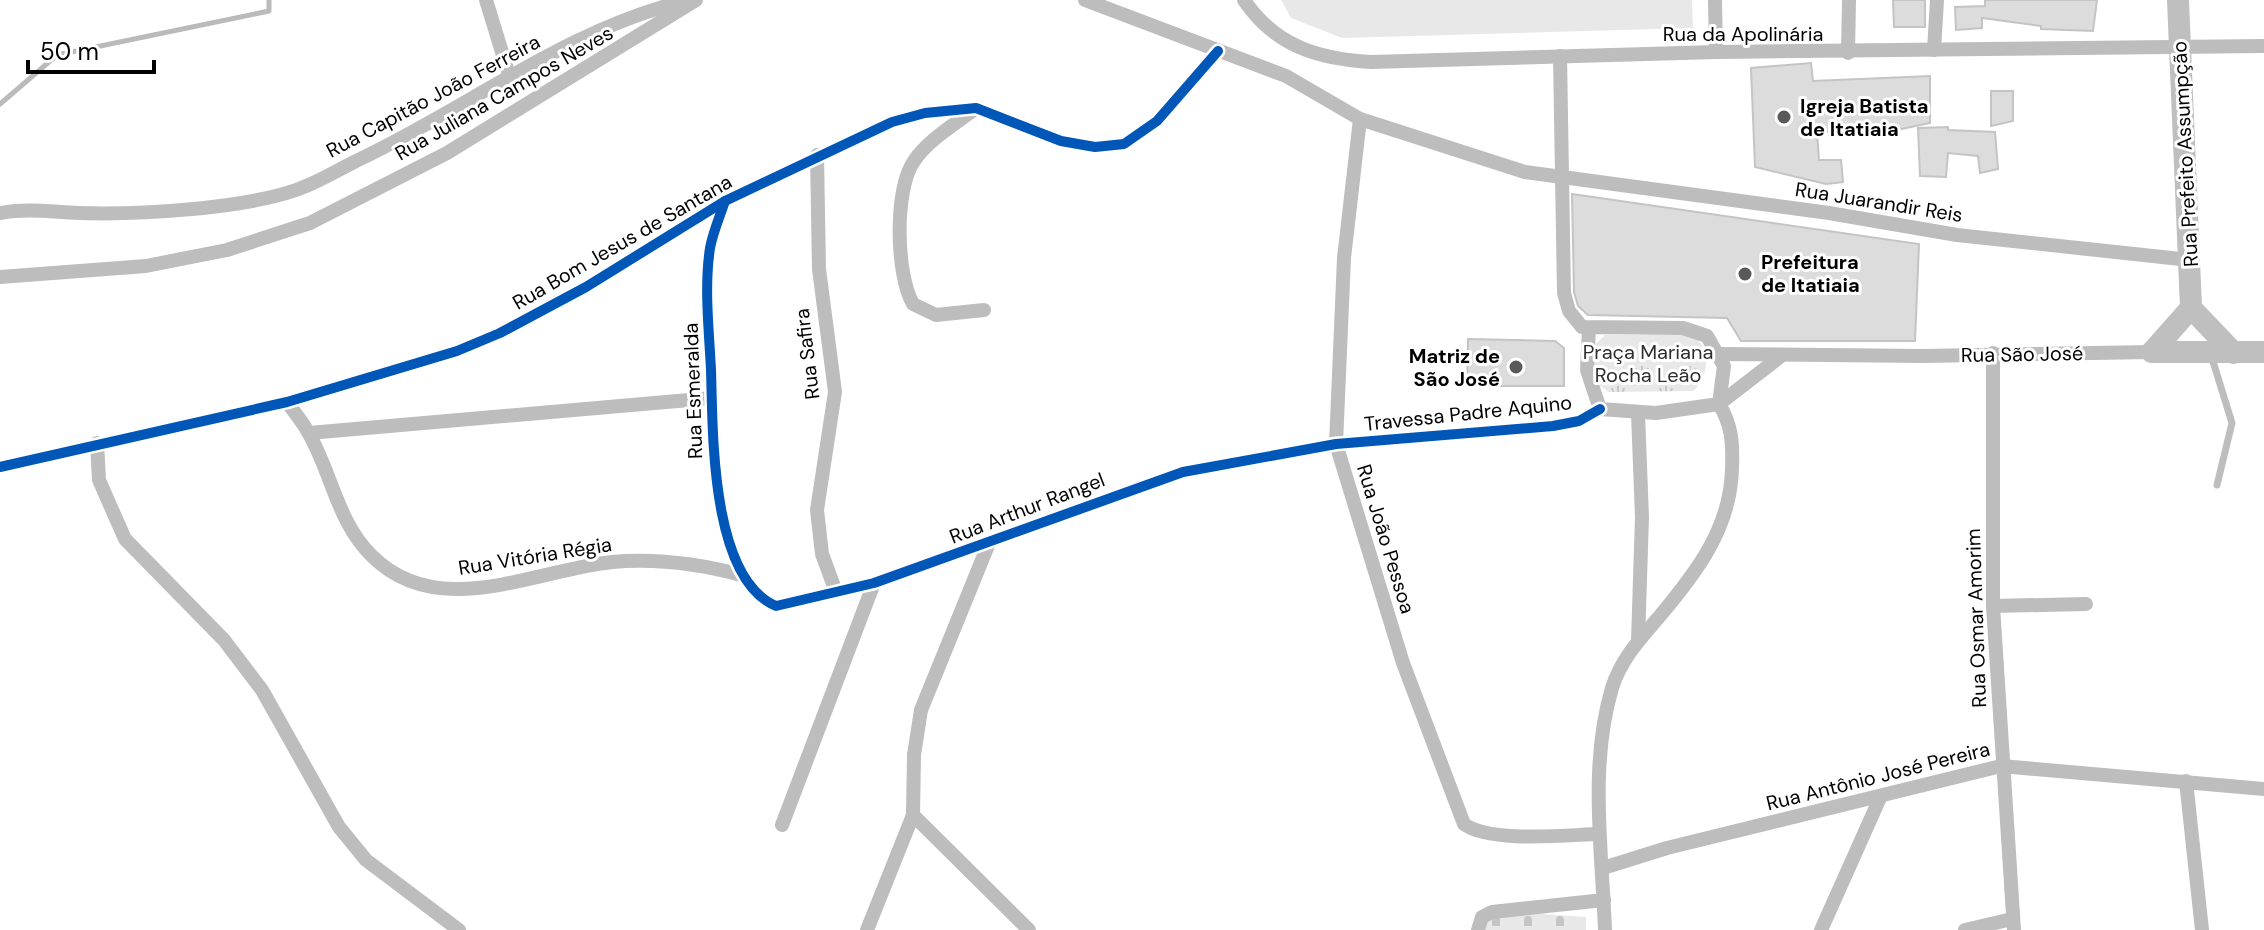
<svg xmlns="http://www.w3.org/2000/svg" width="2264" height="930" font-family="'DM Sans',sans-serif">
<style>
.grass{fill:#e8e8e8}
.cemetery{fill:url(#cemetery-stones)}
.park{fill:url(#park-tufts)}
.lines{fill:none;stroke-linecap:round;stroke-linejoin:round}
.stream{stroke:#bababa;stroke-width:5}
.building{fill:#dcdcdc;stroke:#c4c4c4;stroke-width:2}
.lane{stroke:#bdbdbd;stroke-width:7}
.street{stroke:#bdbdbd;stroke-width:14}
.secondary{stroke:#bfbfbf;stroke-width:22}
.cycleway-casing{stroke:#fff;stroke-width:15}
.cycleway{stroke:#0057b8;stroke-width:10}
.poi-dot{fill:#595959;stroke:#fff;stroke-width:3}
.labels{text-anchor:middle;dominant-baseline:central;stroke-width:6;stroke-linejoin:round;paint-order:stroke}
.street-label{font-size:20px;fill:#000;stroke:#fff}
.poi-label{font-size:20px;font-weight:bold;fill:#000;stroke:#fff;text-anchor:start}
.park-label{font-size:20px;fill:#2d2d2d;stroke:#fff}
</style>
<defs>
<pattern id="cemetery-stones" width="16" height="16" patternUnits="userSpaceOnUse" patternTransform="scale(2)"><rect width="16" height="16" fill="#e8e8e8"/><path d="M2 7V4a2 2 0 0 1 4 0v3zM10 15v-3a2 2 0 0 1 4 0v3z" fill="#c5c5c5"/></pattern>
<pattern id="park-tufts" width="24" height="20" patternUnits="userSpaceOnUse" patternTransform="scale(2)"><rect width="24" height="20" fill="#e8e8e8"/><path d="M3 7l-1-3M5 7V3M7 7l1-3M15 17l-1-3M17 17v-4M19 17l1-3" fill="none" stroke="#c5c5c5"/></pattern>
</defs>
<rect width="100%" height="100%" fill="#fff"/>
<path class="grass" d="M1281,0H1692L1693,28L1342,38L1291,18Z"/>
<path class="cemetery" d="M1486,910L1586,917V930H1485Z"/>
<path class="park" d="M1605,335H1693C1712,352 1709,372 1694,391L1608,392L1595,381L1592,347Z"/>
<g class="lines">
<path class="stream" d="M0,104L57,55L269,11V0"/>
</g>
<g class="building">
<path d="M1893,0H1925V27H1894Z"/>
<path d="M1985,0H2097L2093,31L2041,29V26L1982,18V28L1956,30L1955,7L1985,6Z"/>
<path d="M1811,63L1813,81L1930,76V123L1864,137L1863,131L1817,132L1819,160H1841L1843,182L1826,184L1755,167L1751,68Z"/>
<path d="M1991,91H2013V121L1991,126Z"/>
<path d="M1948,127V130L1995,132L1998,169L1980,173L1978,156L1948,153L1946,177L1920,176L1918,128Z"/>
<path d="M1572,194L1919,244L1915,341H1741L1727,318L1588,315L1578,306L1574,292Z"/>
<path d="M1468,339L1555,341L1564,348V386H1467Z"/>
</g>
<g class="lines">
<path class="lane" d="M2211,355L2232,423L2217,485"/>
<g class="street">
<path d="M486,0L509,75"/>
<path d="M1085,0L1286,76L1360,119L1525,172L1829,213L1957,235L2190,260"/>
<path d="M1244,0C1275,46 1318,59 1371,62L1716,52L2264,46"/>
<path d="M1715,0L1716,52"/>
<path d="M1934,50L1937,0"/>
<path d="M1848,53L1849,0"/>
<path d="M1560,56L1564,293L1569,311L1582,327L1683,328L1707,336L1724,366L1719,404L1656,413L1600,409L1587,370L1589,328"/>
<path d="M975,109C955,124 928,140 914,161C894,189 896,275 913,304L936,315L984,310"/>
<path d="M1360,119L1344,258L1336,444L1403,663L1464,824C1489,843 1566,835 1598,834"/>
<path d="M817,155L819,269L835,392L817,510L822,554L836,592"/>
<path d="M725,201C720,216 713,232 710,248C704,288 709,329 711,370C713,430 710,578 776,606L874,583L1183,472L1336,444L1553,426L1579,421L1600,409"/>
<path d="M0,213C27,208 52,212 79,213C137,215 241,209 296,190C317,183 336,171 356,161C467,109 568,28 689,0"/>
<path d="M0,277L146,266L227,250L310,223L447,153L696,0"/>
<path d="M1993,353V606L2014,930"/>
<path d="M1720,354L1923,356L2152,352"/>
<path d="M287,402C294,412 302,421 308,432C332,473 337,522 372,556C438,622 535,570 612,562C658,558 701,564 745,576"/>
<path d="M1638,414L1642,517L1638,641"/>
<path d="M309,433L712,398"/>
<path d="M97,443L99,480L125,539L224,640L262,690L339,827L366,860L459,930"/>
<path d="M0,467L287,402L457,351L500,333L586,287L725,201L892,122L925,113L976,108L1061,141L1095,147L1124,144L1157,121L1218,51"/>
<path d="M1993,606L2086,604"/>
<path d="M2186,781L2202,930"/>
<path d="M913,815L1029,930"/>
<path d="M782,825L874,583"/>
<path d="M1603,868L1667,848L2001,766L2264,789"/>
<path d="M867,930L913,815L914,755L921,710L989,543"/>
<path d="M1478,930L1482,917L1492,912L1604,900"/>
<path d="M1605,930C1602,850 1589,766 1612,688C1621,659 1640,639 1659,617C1696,573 1731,528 1732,468C1733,444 1732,425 1719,404L1781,356"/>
<path d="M1821,930L1880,798"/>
<path d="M1965,930L2012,919"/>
</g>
<g class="secondary">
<path d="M2178,0L2191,308L2234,353"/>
<path d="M2152,352H2264"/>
<path d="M2152,352L2191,308"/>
</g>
<g class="cycleway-casing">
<g id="cycleway">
<path d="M725,201C720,216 713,232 710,248C704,288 709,329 711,370C713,430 710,578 776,606L874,583L1183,472L1336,444L1553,426L1579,421L1600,409"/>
<path d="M0,467L287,402L457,351L500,333L586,287L725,201L892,122L925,113L976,108L1061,141L1095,147L1124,144L1157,121L1218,51"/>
</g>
</g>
<use href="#cycleway" class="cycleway"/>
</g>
<g class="poi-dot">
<circle cx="1784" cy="117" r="8"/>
<circle cx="1745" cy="274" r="8"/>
<circle cx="1516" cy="367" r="8"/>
</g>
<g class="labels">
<g class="street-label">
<text x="1743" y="34">Rua da Apolinária</text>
<text transform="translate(504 93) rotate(-30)">Rua Juliana Campos Neves</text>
<text transform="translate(433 96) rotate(-28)">Rua Capitão João Ferreira</text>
<text transform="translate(2185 154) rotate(-93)">Rua Prefeito Assumpção</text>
<text transform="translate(1879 202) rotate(9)">Rua Juarandir Reis</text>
<text transform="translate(622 242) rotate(-30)">Rua Bom Jesus de Santana</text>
<text transform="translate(807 354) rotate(-97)">Rua Safira</text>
<text transform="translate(2022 354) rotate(-1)">Rua São José</text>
<text transform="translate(693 391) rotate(-92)">Rua Esmeralda</text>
<text transform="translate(1468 413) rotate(-6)">Travessa Padre Aquino</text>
<text transform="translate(1027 508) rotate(-21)">Rua Arthur Rangel</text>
<text transform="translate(1386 539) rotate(73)">Rua João Pessoa</text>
<text transform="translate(535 556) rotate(-9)">Rua Vitória Régia</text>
<text transform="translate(1976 618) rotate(-92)">Rua Osmar Amorim</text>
<text transform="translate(1878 776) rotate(-14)">Rua Antônio José Pereira</text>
</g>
<g class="poi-label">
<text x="1800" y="106">Igreja Batista<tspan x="1800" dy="23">de Itatiaia</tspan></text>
<text x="1761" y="262">Prefeitura<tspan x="1761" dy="23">de Itatiaia</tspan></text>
<text x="1500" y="356" text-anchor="end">Matriz de<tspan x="1500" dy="23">São José</tspan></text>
</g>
<g class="park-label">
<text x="1648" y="352">Praça Mariana<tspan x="1648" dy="23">Rocha Leão</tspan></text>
</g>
</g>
<path d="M28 60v12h126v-12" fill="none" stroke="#000000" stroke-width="4"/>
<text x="40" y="60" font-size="24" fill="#000000" stroke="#ffffff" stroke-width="6" paint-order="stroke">50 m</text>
</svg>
